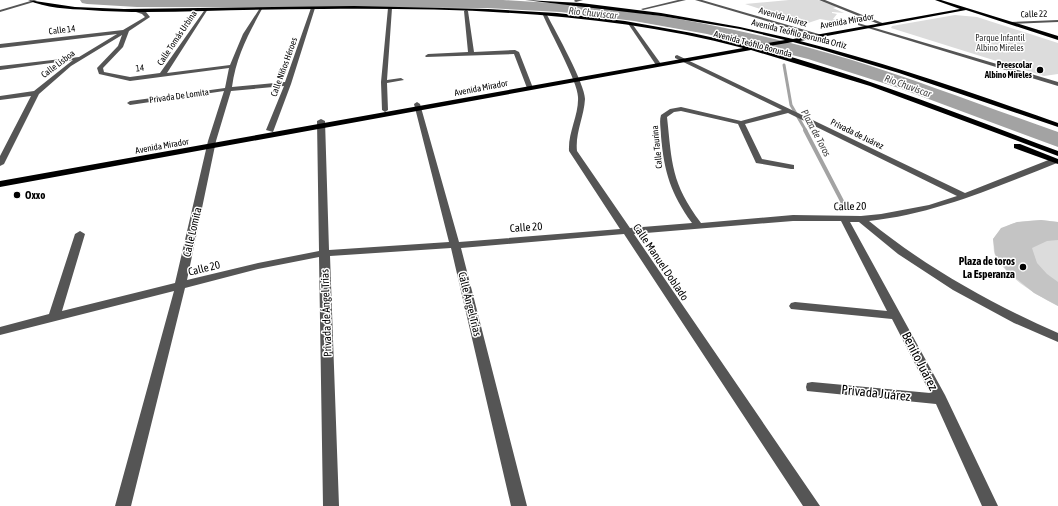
<svg xmlns="http://www.w3.org/2000/svg" width="1058" height="506" font-family="'Asap Condensed',sans-serif">
<style>
.green{fill:#dcdcdc}
.lines{fill:none;stroke-linecap:round;stroke-linejoin:round}
.stream-far2{stroke:#a3a3a3;stroke-width:2.5}
.stream-far1{stroke:#a3a3a3;stroke-width:3}
.stream{stroke:#a3a3a3;stroke-width:4}
.river{fill:#a3a3a3;fill-rule:evenodd}
.building{fill:#c4c4c4}
.minor{fill:#555;fill-rule:evenodd}
.major{fill:#000;fill-rule:evenodd}
.poi-dot{fill:#000;stroke:#fff;stroke-width:1.5}
.labels{text-anchor:middle;dominant-baseline:central;stroke-width:3;stroke-linejoin:round;paint-order:stroke}
.far-street-label{font-size:9px;fill:#000;stroke:#fff}
.far-park-label{font-size:9px;fill:#333;stroke:#fff}
.far-poi-label{font-size:9px;font-weight:bold;fill:#000;stroke:#fff;text-anchor:end}
.far-water-label{font-size:10px;font-style:italic;fill:#444;stroke:#fff}
.poi-label{font-size:11px;font-weight:bold;fill:#000;stroke:#fff;text-anchor:start}
.street-label{font-size:11px;fill:#000;stroke:#fff}
.near-street-label{font-size:13px;fill:#000;stroke:#fff}
</style>
<rect width="100%" height="100%" fill="#fff"/>
<g class="green">
<path d="M789,0H818L837,7L833,8L844,13L832,12V13L837,14L833,19L838,21L837,22L820,19L805,24L745,4Z"/>
<path d="M955,15L977,17L1058,43V74L1044,76L891,28L892,26Z"/>
<path d="M1041,220L1058,222V306C1035,294 1008,279 995,255C993,250 994,244 993,239C1007,220 1019,222 1041,220Z"/>
</g>
<g class="lines">
<path class="stream-far2" d="M784,52L786,48"/>
<path class="stream-far1" d="M784,65L791,105L806,131"/>
<path class="stream" d="M805,130L844,205"/>
<path class="river" d="M80,0H503C621,5 739,26 852,60C922,82 989,108 1058,132V147L899,88L808,59L707,34L634,21L561,12L487,8L137,7L87,4L82,3Z"/>
</g>
<path class="building" d="M1041,220L1058,222V240L1047,241L1032,248L1037,263L1047,274L1058,282V306L1034,293L1007,271L995,254L993,239L1001,228L1017,222Z"/>
<g class="lines">
<g class="minor">
<path d="M34,0L37,1L0,12V10Z"/>
<path d="M575,0H583L576,2L574,1Z"/>
<path d="M678,0H686L643,10L641,9Z"/>
<path d="M695,0H702L822,35L817,36Z"/>
<path d="M819,0H825L885,24L881,25Z"/>
<path d="M313,7L315,8L291,84L273,132L266,130L284,86L231,91L216,141L187,280L258,263L319,251L317,121L321,119L325,121L329,250L449,242L414,104L417,102L420,104L459,242L620,229L569,151C568,132 579,115 578,97C578,82 550,32 543,15L545,14L547,15C556,32 585,84 585,99C584,117 575,133 577,151L630,228L692,223C671,194 664,172 661,136C661,129 659,121 661,115L670,109L681,107L741,121L782,110L675,58V56L677,55L965,193L1051,159H1057V163C996,187 935,214 869,221C927,268 990,303 1058,333V342L1014,323L953,290L898,254L859,222H850L945,395L998,506H982L936,404L807,391L806,387L807,383L812,382L930,393L892,319L791,309L789,306L791,303L795,302L887,311L841,221H793L634,234L820,506H803L624,234L461,248L527,506H511L451,248L330,256L339,506H323L319,257L258,269L185,288L131,506H115L174,291L0,335V327L49,314L75,234L80,231L85,234L62,311L175,283L208,141L224,91L130,105L127,103L130,101L225,88L229,68L130,81L99,74L97,68L118,46L122,35L71,66L39,94L4,164L0,166V156L31,96L0,100V96L34,91L73,60L0,70V66L79,57L117,34L0,48V44L123,30L145,17L142,14L133,11L135,9L146,12L150,17L129,31L123,47L103,68L104,72L130,77L160,73L206,8L208,9L167,73L230,65L243,34L260,8L262,9C248,35 236,57 232,87L285,82L311,8ZM681,111L738,124L756,163L791,169H794V165L762,159L745,124L788,113L957,196L929,205L881,214L861,216L793,215L701,223C671,183 672,163 667,117L674,112Z"/>
<path d="M390,7L392,8L387,80L401,78L404,80L387,83L388,110L385,112L382,110L381,82L388,8Z"/>
<path d="M466,10L468,11L474,52L515,50L519,52L533,88L532,89L527,88L514,54L426,57L425,56L428,54L468,52L464,11Z"/>
<path d="M1058,20V22L1010,24L1008,23L1010,22Z"/>
<path d="M858,23L1058,82V86L858,25Z"/>
<path d="M629,25H633L661,64L660,65H656Z"/>
</g>
<g class="major">
<path d="M28,0L75,7L124,9L354,6L488,9L557,13L625,21L692,33L751,46L785,40L740,29L661,16L525,0L581,3L661,13L740,27L793,39L960,9L935,0H941L1058,36V40L966,10L800,41C887,63 973,93 1058,123V127L899,73L819,49L793,42L758,48C861,75 959,114 1058,151V156L870,86L751,50L0,187V181L743,48C606,12 465,8 323,9C283,9 244,10 204,11C165,12 127,13 88,10C69,9 45,8 28,0Z"/>
<path d="M1014,144H1020L1058,159V164L1014,148Z"/>
</g>
</g>
<g class="poi-dot">
<circle cx="1040" cy="70" r="4"/>
<circle cx="17" cy="195" r="4"/>
<circle cx="1023" cy="267" r="4"/>
</g>
<g class="labels">
<g class="far-street-label">
<text transform="translate(1034 14) rotate(-2)">Calle 22</text>
<text transform="translate(783 17) rotate(16)">Avenida Juárez</text>
<text transform="translate(847 21) rotate(-10)">Avenida Mirador</text>
<text transform="translate(62 30) rotate(-7)">Calle 14</text>
<text transform="translate(799 34) rotate(14)">Avenida Teófilo Borunda Ortiz</text>
<text transform="translate(177 38) rotate(-56)">Calle Tomás Urbina</text>
<text transform="translate(753 44) rotate(15)">Avenida Teófilo Borunda</text>
<text transform="translate(58 64) rotate(-37)">Calle Lisboa</text>
<text transform="translate(284 67) rotate(-70)">Calle Niños Héroes</text>
<text transform="translate(140 68) rotate(-6)">14</text>
<text transform="translate(481 88) rotate(-11)">Avenida Mirador</text>
<text transform="translate(179 96) rotate(-8)">Privada De Lomita</text>
<text transform="translate(857 134) rotate(26)">Privada de Juárez</text>
<text transform="translate(162 146) rotate(-10)">Avenida Mirador</text>
<text transform="translate(657 147) rotate(-96)">Calle Taurina</text>
</g>
<g class="far-park-label">
<text x="1000" y="38">Parque Infantil<tspan x="1000" dy="10">Albino Mireles</tspan></text>
</g>
<g class="far-poi-label">
<text x="1032" y="65">Preescolar<tspan x="1032" dy="10">Albino Mireles</tspan></text>
</g>
<g class="far-water-label">
<text transform="translate(593 13) rotate(6)">Rio Chuviscar</text>
<text transform="translate(908 86) rotate(20)">Rio Chuviscar</text>
<text transform="translate(816 133) rotate(62)">Plaza de Toros</text>
</g>
<g class="poi-label">
<text x="25" y="195">Oxxo</text>
<text x="1015" y="261" text-anchor="end">Plaza de toros<tspan x="1015" dy="13">La Esperanza</tspan></text>
</g>
<g class="street-label">
<text transform="translate(850 206) rotate(-1)">Calle 20</text>
<text transform="translate(526 227) rotate(-4)">Calle 20</text>
<text transform="translate(192 232) rotate(-77)">Calle Lomita</text>
<text transform="translate(661 262) rotate(56)">Calle Manuel Doblado</text>
<text transform="translate(204 268) rotate(-14)">Calle 20</text>
<text transform="translate(470 304) rotate(76)">Calle Ángel Trías</text>
<text transform="translate(326 313) rotate(-92)">Privada de Ángel Trías</text>
</g>
<g class="near-street-label">
<text transform="translate(920 361) rotate(63)">Benito Juárez</text>
<text transform="translate(876 393) rotate(6)">Privada Juárez</text>
</g>
</g>
</svg>
